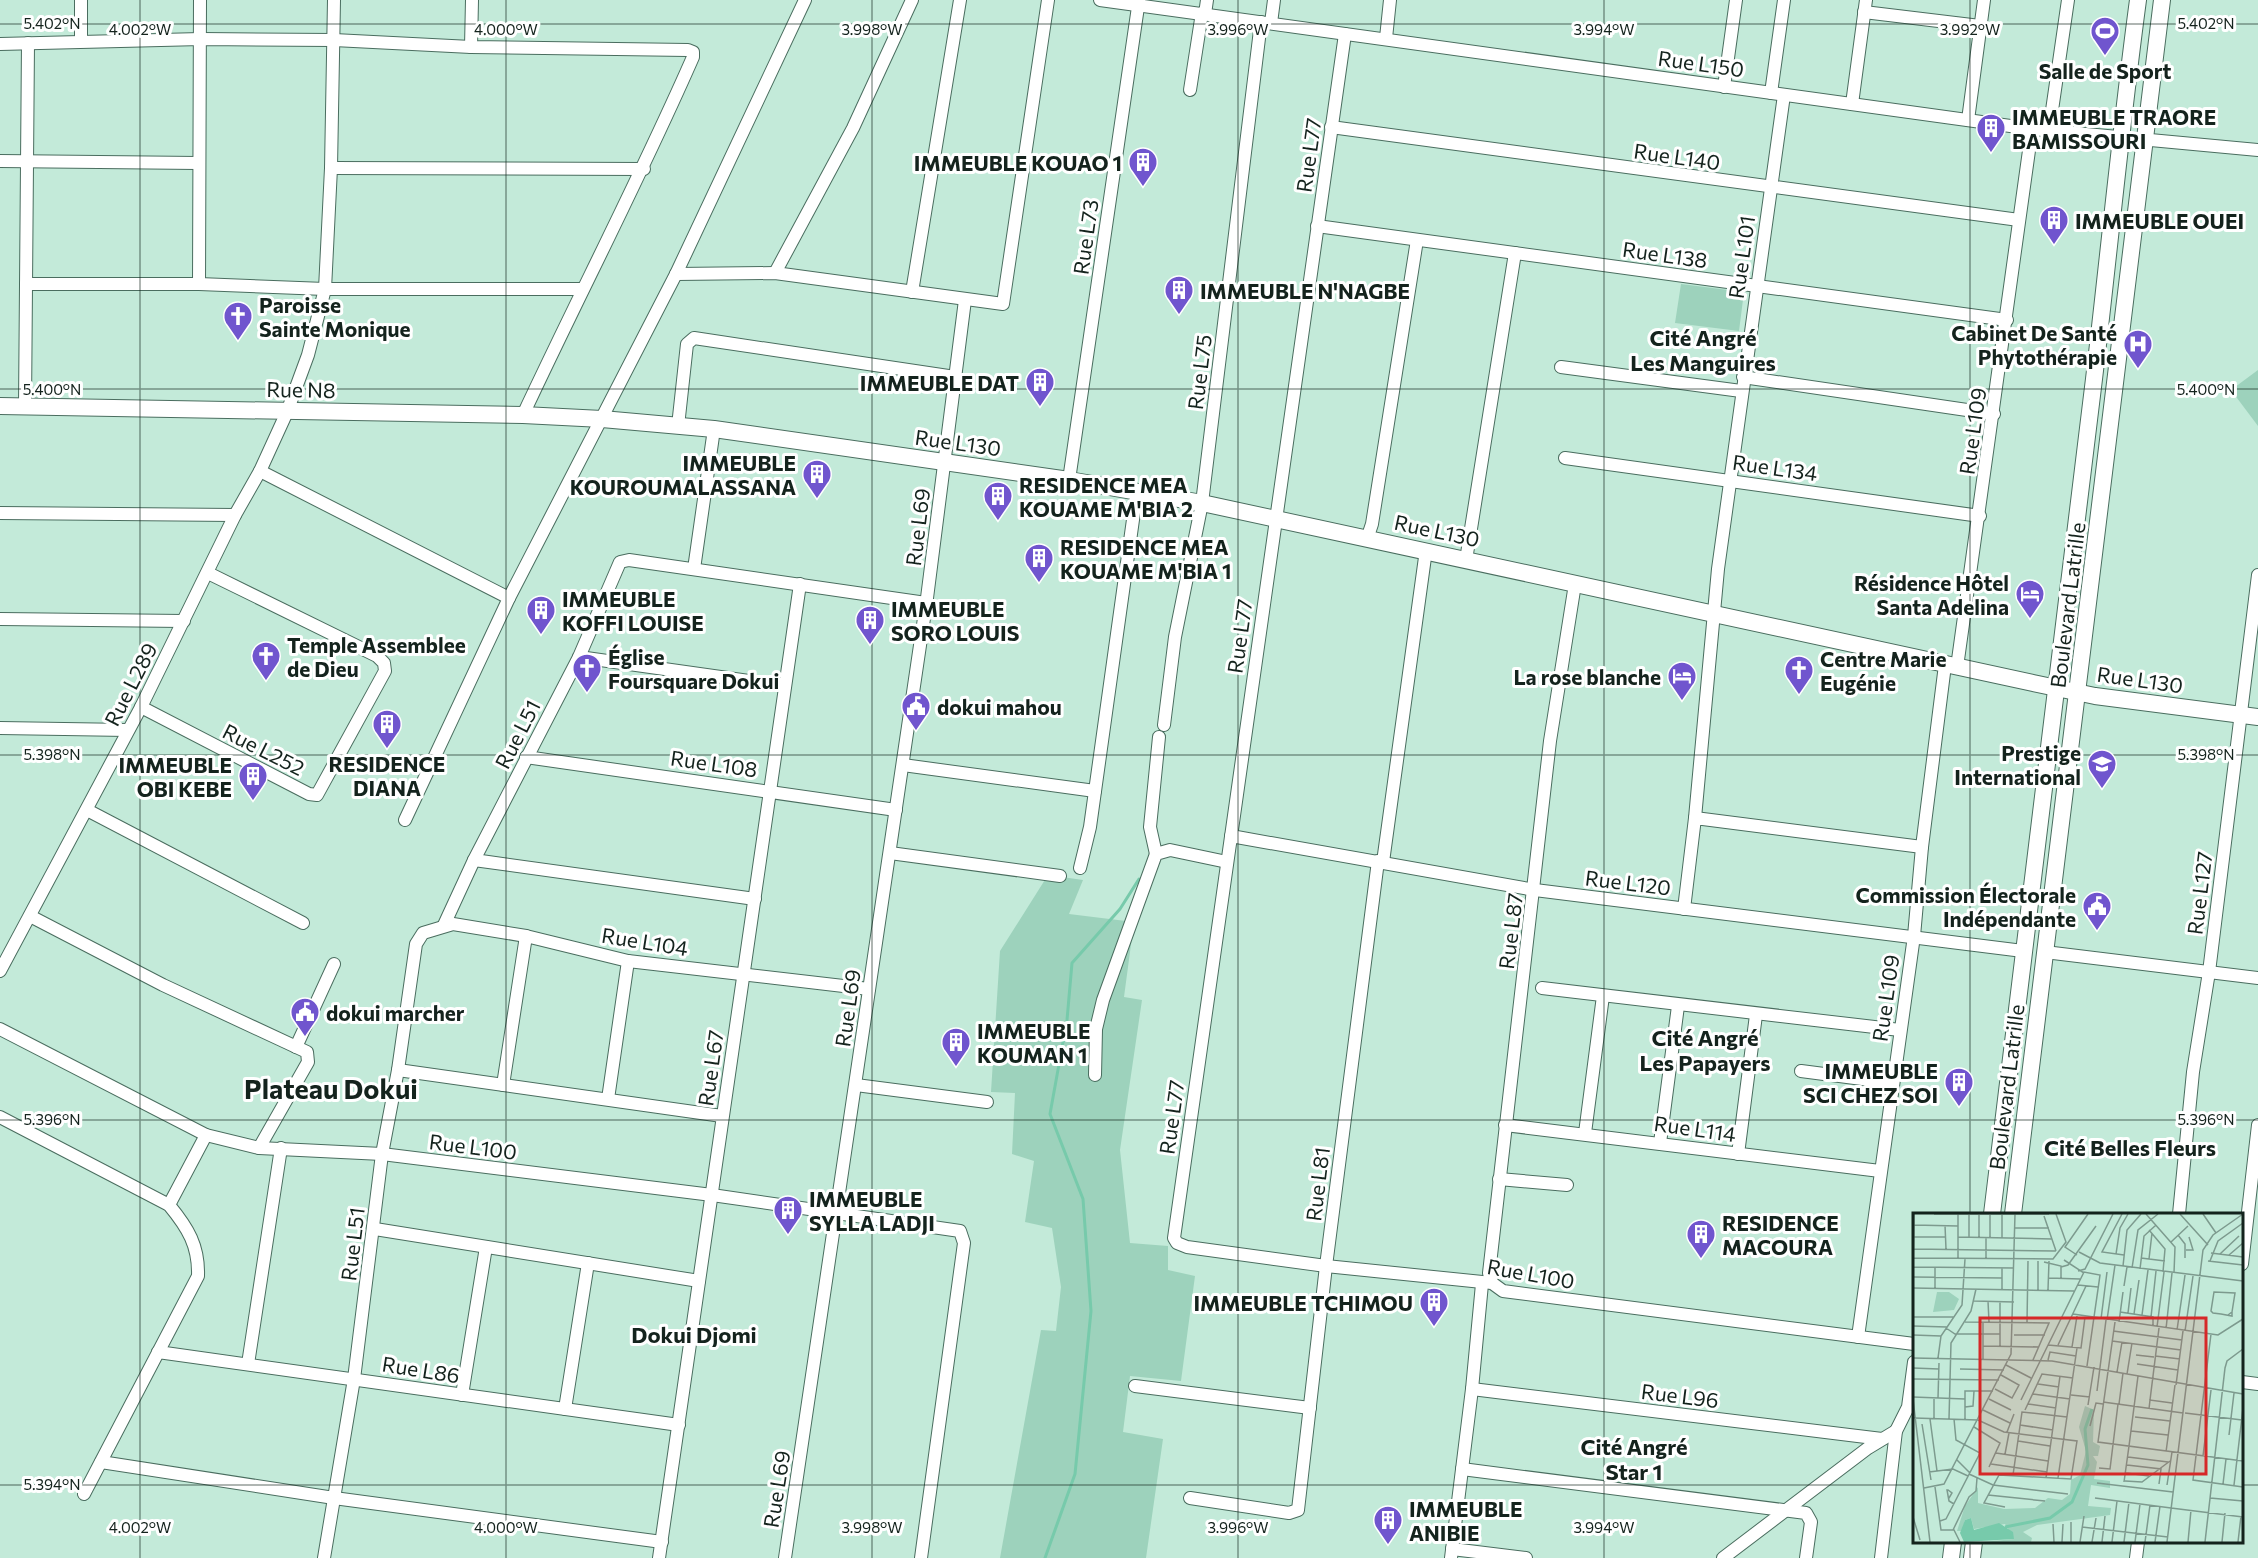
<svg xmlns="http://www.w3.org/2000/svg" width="2258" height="1558" font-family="Commissioner,sans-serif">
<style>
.green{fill:#9dd2bc}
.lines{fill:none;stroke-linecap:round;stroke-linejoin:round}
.stream{stroke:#77caab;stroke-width:3}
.street-casing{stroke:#4a6d5f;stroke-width:14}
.secondary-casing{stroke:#4a6d5f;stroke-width:18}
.street{stroke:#fff;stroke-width:12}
.secondary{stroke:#fff;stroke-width:16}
.ticks{fill:none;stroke:#14231d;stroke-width:1.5;stroke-opacity:0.45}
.labels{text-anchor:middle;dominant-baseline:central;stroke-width:6;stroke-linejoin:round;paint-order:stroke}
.street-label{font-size:21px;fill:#14231d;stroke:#fff}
.poi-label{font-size:21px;font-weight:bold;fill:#14231d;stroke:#fff;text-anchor:start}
.neighbourhood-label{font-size:22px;font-weight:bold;fill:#14231d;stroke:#fff}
.district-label{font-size:27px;font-weight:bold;fill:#14231d;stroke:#fff}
.inset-river{fill:none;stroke:#77caab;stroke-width:3}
.inset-road{fill:none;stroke:#7d9a8e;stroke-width:1.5}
.view{fill:#d62828;fill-opacity:0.15;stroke:#d62828;stroke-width:3}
.inset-edge{fill:none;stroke:#14231d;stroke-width:3}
.ticks-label{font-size:15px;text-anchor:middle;fill:#14231d;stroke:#fff;stroke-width:6;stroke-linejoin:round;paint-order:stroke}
</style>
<rect width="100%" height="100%" fill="#c3ead9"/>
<g class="green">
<path d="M1681,284L1744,292L1739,331L1675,323Z"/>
<path d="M2258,370V426L2231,390Z"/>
<path d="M1048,875L1083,880L1069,914L1134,922L1124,997L1142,1000L1120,1150L1130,1243L1168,1246V1270L1195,1276L1181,1381L1130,1376L1123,1432L1163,1439L1146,1558H1000L1041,1330L1056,1331L1061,1287L1052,1228L1025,1222L1034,1161L1012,1154L1015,1093L991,1092L1000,951Z"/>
</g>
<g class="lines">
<path class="stream" d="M1045,1558L1075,1474L1091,1311L1083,1199L1050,1114L1067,1020L1072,963L1120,909L1139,879"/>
<g class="street-casing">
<g id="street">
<path d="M81,0V41"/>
<path d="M1100,0L2032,129L2258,150"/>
<path d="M1864,12L1980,26"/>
<path d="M1205,14L1207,0"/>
<path d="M1271,23L1274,0"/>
<path d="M1345,34L1174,1238L1177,1243L1187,1247L1326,1266L1492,1283L1503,1291L1914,1344"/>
<path d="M1386,38L1390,0"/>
<path d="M0,44L201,39L334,40L471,47L688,50L693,52V57C640,178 579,295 523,415"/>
<path d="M471,47L472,0"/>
<path d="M1724,87L1736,0"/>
<path d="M1190,90L1202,13"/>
<path d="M1771,93L1784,0"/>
<path d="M1852,104L1866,0"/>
<path d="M1968,120L1984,0"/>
<path d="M1331,127L2019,220"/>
<path d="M2049,131L2068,0"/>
<path d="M0,161L198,163"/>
<path d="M331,168L644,169"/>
<path d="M1317,226L2007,320"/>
<path d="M775,273L853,128L912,0"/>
<path d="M676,274L775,273L1003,304L1048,0"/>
<path d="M26,284H199L325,289H582"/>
<path d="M199,284L200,0"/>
<path d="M912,292L960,0"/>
<path d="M1561,367L1741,391"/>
<path d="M1743,377L1994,414"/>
<path d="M25,407L28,43"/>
<path d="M678,426L687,344L694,338L955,377"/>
<path d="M1565,458L1980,516"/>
<path d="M260,471L509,598"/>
<path d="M1069,480L1139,0"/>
<path d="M0,513L235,515"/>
<path d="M1367,539L1372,524L1417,240"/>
<path d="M1466,560L1515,253"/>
<path d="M694,569L714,429"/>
<path d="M0,619L184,621"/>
<path d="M579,657L785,686"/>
<path d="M1957,667L2032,129"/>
<path d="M141,707L309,794L317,795L385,671L384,663L377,656L208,573"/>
<path d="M1164,725L1175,637L1202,503L1261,22"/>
<path d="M0,728L128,730"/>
<path d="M526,757L896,810"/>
<path d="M903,765L1095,791"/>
<path d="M87,810L303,923"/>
<path d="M1695,818L1718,569L1784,95"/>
<path d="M405,820L509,598L676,274L805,0"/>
<path d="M1231,836L1535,890L2023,951"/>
<path d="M890,853L1060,876"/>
<path d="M1156,854L1150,827L1159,737"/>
<path d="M474,860L755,899"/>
<path d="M1383,862L1426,550"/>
<path d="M1080,868L1090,827L1137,491"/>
<path d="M1684,909L1695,818L1922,847"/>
<path d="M30,916L163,985L307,1052L308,1062L259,1148"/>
<path d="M444,925L474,860L579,657L620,562L629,560L926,603"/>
<path d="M2045,952L2258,978"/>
<path d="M0,971L141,707L235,515L260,471L287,412L308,355L325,289L331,168L334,0"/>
<path d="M1542,988L1900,1030"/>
<path d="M0,1029L206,1135L259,1148L382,1154L712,1195L960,1231L964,1243L921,1558"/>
<path d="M296,1047L334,964"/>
<path d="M398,1070L722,1116"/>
<path d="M1801,1071L1893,1083"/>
<path d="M1095,1075L1096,1029L1103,1000L1156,854L1170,850L1227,862"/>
<path d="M503,1085L526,936"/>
<path d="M856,1085L987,1102"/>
<path d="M608,1099L628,961"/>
<path d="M0,1117L169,1205C188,1228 199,1246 198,1276L84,1494"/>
<path d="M1505,1125L1880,1171"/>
<path d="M1585,1133L1603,996"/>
<path d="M1660,1143L1678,1006"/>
<path d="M1738,1154L1756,1015"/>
<path d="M1499,1179L1567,1185"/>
<path d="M169,1205L206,1135"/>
<path d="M2179,1214L2193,1072L2209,972L2258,575"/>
<path d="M375,1229L699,1281"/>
<path d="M2242,1264L2258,1125"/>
<path d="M1492,1283L1489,1273L1550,741L1575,584"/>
<path d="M1858,1337L1914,936L1922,847L1945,665"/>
<path d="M158,1352L679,1425"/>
<path d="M248,1364L281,1148"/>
<path d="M2242,1382L2258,1384"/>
<path d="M1135,1386L1310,1408"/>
<path d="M1472,1389L1882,1439"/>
<path d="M462,1395L486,1247"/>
<path d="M565,1409L588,1263"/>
<path d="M101,1462L334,1498L662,1542"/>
<path d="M1462,1469L1806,1513L1811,1522L1806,1558"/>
<path d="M1190,1498L1289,1513L1298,1510L1326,1266L1378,861"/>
<path d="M1452,1549L1526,1558"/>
<path d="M324,1558L354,1379L382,1154L398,1070L416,944L423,933L453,924L526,936L628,961L869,989"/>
<path d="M659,1558L800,584"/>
<path d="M785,1558L927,598L965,300"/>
<path d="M1451,1558L1472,1389L1482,1284"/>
<path d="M1723,1558L1868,1448L1896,1431"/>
<path d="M1881,1558L1896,1431L1908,1407L1914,1362"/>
<path d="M2136,1558L2138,1542"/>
</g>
</g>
<g class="secondary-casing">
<g id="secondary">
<path d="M0,406L523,415L602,419L714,429L1069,480L1202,503L2033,683L2095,696L2258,717"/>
<path d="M1992,1214C2026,936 2060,657 2094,379C2109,252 2121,126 2138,0"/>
<path d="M2013,1214L2162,0"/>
<path d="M1951,1558L1953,1542"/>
<path d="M1972,1558L1974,1542"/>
</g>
</g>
<use href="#street" class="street"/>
<use href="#secondary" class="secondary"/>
</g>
<path class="ticks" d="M140,0V1558M506,0V1558M872,0V1558M1238,0V1558M1604,0V1558M1970,0V1214M0,24H2258M0,389H2258M0,755H2258M0,1120H2258M0,1485H1914M2242,1485H2258M1970,1542V1558"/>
<defs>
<g id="stadium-pin" transform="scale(1.5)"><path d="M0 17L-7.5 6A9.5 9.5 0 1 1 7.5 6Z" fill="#7055ce" stroke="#fff"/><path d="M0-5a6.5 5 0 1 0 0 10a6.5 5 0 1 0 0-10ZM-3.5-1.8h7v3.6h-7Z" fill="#fff"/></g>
<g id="building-pin" transform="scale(1.5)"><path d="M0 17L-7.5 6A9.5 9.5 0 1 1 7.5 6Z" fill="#7055ce" stroke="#fff"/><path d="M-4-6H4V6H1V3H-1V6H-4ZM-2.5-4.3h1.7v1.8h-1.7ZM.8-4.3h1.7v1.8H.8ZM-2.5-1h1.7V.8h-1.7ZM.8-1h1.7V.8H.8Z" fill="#fff"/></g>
<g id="church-pin" transform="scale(1.5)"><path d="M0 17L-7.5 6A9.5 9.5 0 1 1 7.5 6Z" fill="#7055ce" stroke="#fff"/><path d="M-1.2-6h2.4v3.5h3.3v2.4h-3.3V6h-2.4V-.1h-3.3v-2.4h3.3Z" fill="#fff"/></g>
<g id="hospital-pin" transform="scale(1.5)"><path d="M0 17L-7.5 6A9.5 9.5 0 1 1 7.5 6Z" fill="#7055ce" stroke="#fff"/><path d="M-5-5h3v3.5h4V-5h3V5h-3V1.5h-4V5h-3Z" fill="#fff"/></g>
<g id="hotel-pin" transform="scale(1.5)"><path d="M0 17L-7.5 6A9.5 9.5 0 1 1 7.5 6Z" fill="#7055ce" stroke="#fff"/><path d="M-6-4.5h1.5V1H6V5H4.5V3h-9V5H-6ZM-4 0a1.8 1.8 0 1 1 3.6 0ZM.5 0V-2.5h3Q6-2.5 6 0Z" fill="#fff"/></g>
<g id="civic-pin" transform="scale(1.5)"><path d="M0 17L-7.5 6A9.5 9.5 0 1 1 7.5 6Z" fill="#7055ce" stroke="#fff"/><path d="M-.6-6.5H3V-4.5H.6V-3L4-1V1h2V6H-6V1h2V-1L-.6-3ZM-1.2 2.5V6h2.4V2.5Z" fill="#fff"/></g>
<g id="university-pin" transform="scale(1.5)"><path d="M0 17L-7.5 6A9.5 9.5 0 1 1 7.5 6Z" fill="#7055ce" stroke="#fff"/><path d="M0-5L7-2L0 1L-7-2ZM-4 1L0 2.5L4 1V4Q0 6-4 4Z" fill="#fff"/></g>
</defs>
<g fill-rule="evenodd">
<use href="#stadium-pin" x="2105" y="31"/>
<use href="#building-pin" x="1991" y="128"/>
<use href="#building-pin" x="1143" y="162"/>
<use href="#building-pin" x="2054" y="220"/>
<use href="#building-pin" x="1179" y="290"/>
<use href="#church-pin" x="238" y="316"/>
<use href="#hospital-pin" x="2138" y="344"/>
<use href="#building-pin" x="1040" y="382"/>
<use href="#building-pin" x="817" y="474"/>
<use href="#building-pin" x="998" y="496"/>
<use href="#building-pin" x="1039" y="558"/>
<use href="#hotel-pin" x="2030" y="594"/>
<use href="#building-pin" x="541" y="610"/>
<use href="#building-pin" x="870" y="620"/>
<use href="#church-pin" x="266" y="656"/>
<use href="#church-pin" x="587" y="668"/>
<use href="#church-pin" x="1799" y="670"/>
<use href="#hotel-pin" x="1682" y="676"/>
<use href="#civic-pin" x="916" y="706"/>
<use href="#building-pin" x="387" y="724"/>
<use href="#university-pin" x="2102" y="764"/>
<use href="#building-pin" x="253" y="776"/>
<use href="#civic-pin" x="2097" y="906"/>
<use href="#civic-pin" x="305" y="1012"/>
<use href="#building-pin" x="956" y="1042"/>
<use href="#building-pin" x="1959" y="1082"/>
<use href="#building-pin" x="788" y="1210"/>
<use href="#building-pin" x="1701" y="1234"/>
<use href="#building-pin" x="1434" y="1302"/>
<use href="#building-pin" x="1388" y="1520"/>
</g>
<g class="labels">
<g class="street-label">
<text transform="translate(1701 63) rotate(8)">Rue L150</text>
<text transform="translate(1308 155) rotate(-82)">Rue L77</text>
<text transform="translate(1677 156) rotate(8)">Rue L140</text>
<text transform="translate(1085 237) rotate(-82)">Rue L73</text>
<text transform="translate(1665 254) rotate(8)">Rue L138</text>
<text transform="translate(1741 257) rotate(-82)">Rue L101</text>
<text transform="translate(1199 372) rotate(-83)">Rue L75</text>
<text transform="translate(301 389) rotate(1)">Rue N8</text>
<text transform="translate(1972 431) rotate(-82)">Rue L109</text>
<text transform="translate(958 442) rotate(8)">Rue L130</text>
<text transform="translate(1775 467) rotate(8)">Rue L134</text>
<text transform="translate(917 527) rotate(-83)">Rue L69</text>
<text transform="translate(1437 530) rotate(12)">Rue L130</text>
<text transform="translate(2067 605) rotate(-83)">Boulevard Latrille</text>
<text transform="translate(1239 636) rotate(-82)">Rue L77</text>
<text transform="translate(2140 679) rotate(8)">Rue L130</text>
<text transform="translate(130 684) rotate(-63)">Rue L289</text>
<text transform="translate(517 734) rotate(-63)">Rue L51</text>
<text transform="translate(264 749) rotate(27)">Rue L252</text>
<text transform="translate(714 763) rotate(8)">Rue L108</text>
<text transform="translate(1628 882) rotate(7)">Rue L120</text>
<text transform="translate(2199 893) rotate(-83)">Rue L127</text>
<text transform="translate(1510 931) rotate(-83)">Rue L87</text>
<text transform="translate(645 941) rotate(9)">Rue L104</text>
<text transform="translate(1885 998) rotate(-82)">Rue L109</text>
<text transform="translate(847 1008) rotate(-82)">Rue L69</text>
<text transform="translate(710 1068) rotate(-82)">Rue L67</text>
<text transform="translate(2006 1087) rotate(-83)">Boulevard Latrille</text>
<text transform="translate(1171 1117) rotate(-82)">Rue L77</text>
<text transform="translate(1695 1128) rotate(8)">Rue L114</text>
<text transform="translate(473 1146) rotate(7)">Rue L100</text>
<text transform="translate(1317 1184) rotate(-83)">Rue L81</text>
<text transform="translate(352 1244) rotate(-83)">Rue L51</text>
<text transform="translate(1531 1273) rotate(10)">Rue L100</text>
<text transform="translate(421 1369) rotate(9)">Rue L86</text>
<text transform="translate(1680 1395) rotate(7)">Rue L96</text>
<text transform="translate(776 1489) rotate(-81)">Rue L69</text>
</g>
<g class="poi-label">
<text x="2105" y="70" text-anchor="middle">Salle de Sport</text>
<text x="2012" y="116">IMMEUBLE TRAORE<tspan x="2012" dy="24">BAMISSOURI</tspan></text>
<text x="1122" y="162" text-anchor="end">IMMEUBLE KOUAO 1</text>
<text x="2075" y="220">IMMEUBLE OUEI</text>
<text x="1200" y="290">IMMEUBLE N'NAGBE</text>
<text x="259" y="304">Paroisse<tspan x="259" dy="24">Sainte Monique</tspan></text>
<text x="2117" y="332" text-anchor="end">Cabinet De Santé<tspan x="2117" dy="24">Phytothérapie</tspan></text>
<text x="1019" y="382" text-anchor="end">IMMEUBLE DAT</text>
<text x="796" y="462" text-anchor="end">IMMEUBLE<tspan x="796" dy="24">KOUROUMALASSANA</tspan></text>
<text x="1019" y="484">RESIDENCE MEA<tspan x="1019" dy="24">KOUAME M'BIA 2</tspan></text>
<text x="1060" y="546">RESIDENCE MEA<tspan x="1060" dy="24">KOUAME M'BIA 1</tspan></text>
<text x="2009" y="582" text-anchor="end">Résidence Hôtel<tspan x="2009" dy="24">Santa Adelina</tspan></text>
<text x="562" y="598">IMMEUBLE<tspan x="562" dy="24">KOFFI LOUISE</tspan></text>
<text x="891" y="608">IMMEUBLE<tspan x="891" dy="24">SORO LOUIS</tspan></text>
<text x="287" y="644">Temple Assemblee<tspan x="287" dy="24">de Dieu</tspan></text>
<text x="608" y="656">Église<tspan x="608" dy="24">Foursquare Dokui</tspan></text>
<text x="1820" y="658">Centre Marie<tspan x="1820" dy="24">Eugénie</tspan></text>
<text x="1661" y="676" text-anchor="end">La rose blanche</text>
<text x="937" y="706">dokui mahou</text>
<text x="2081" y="752" text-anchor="end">Prestige<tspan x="2081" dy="24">International</tspan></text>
<text x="387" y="763" text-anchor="middle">RESIDENCE<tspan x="387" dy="24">DIANA</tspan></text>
<text x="232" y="764" text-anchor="end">IMMEUBLE<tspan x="232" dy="24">OBI KEBE</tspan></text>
<text x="2076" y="894" text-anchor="end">Commission Électorale<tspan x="2076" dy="24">Indépendante</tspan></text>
<text x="326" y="1012">dokui marcher</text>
<text x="977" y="1030">IMMEUBLE<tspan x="977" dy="24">KOUMAN 1</tspan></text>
<text x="1938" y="1070" text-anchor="end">IMMEUBLE<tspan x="1938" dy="24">SCI CHEZ SOI</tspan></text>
<text x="809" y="1198">IMMEUBLE<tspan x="809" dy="24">SYLLA LADJI</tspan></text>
<text x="1722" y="1222">RESIDENCE<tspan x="1722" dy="24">MACOURA</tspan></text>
<text x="1413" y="1302" text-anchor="end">IMMEUBLE TCHIMOU</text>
<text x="1409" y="1508">IMMEUBLE<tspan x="1409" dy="24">ANIBIE</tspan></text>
</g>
<g class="neighbourhood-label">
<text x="1703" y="337">Cité Angré<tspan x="1703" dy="25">Les Manguires</tspan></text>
<text x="1705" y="1037">Cité Angré<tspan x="1705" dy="25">Les Papayers</tspan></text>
<text x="2130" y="1147">Cité Belles Fleurs</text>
<text x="694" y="1334">Dokui Djomi</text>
<text x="1634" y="1446">Cité Angré<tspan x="1634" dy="25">Star 1</tspan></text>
</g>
<g class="district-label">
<text x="331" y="1088">Plateau Dokui</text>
</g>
</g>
<g transform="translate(1913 1213)">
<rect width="330" height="330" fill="#c3ead9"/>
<path d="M24,79H36L46,86L41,97L20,99ZM172,193L181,197L180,229L187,233L185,243H180L184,249L181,266L197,268V275L178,272L175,293L198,295L197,302L124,312L110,319L119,325L118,329H70L101,326L92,311L61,316L58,305L52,307L49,318H44L52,293L65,274V290L91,296L122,295L135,285L149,287L157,281L158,267L167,262L173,238L166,214Z" fill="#9dd2bc"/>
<path d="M58,305L61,317L86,310L100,319L101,326L51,329L47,320L52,307Z" fill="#77caab"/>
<path class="inset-river" d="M92,314L137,305L159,289L175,252L172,216L179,196"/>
<path class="inset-road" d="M21,1H136M209,1L189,39L211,42M233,1L262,34L261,60M267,1L295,32M290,1L303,20M131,3L143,38M1,12L45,13M32,12L33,36M102,15H136M236,17L252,36L250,59M265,22L272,31V45M1,24H33M45,24L139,26M56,25V2M66,25V2M77,25V2M89,25V2M258,29L275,13M1,36L143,38M273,37H280L276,24M166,39L187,50L330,68M298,40L330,44M203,41L207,15L215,1M307,41L326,23M164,42L152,34L175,1M316,42L330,30M1,45L140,46L153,29L143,1M45,45V1M73,45V25M228,45L252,48M236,46L239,20M151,47L171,60M295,48L330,52M297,48L305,28L330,10M131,49L148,53V65M210,53L214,17L228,1M0,54L101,55M148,54L155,52L183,13M89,55V76M219,55L225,17L245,1M227,56L231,23L243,12M165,58L172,56L200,1M0,63L1,1M0,64L89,65M136,65L167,66M165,72L185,74M211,73L214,54M0,75L161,78M22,76V54M125,77V48M135,77L136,48M61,88L101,89M75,88L76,109M87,89V134M207,99L240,104V114M215,100L218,75M160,101L305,122L330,106M221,101L226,67M229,102L235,57M315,102L319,99V103L308,101L300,100L298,98L301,79L322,80L319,99M0,104H41M238,104L243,58M188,106L194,59M194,107L202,52M52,109L136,110L120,147M202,109L185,229L330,248M206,109L210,79M114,110L115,48M0,113L34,114M244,114L251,59M33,115L42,121H87M253,116L259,60M264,117L272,62M200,118L269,127M272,118L280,63M298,121L280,267L330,274M0,122L28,123M101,122H132M199,128L268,137M135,132L168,135L172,104M145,132L173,73M70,133L126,134M159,134L164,103M223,142L241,144M242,143L267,146M0,145L139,148L330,181M25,145L28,123L49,92L52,46M70,146V109M135,147L137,139L163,143M224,151L265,157M93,152L118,165M0,155L26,156M47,156L91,157M204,159L209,129M214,161L219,130M0,166L86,167M125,171L146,174M263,172L270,118M82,176L99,185L106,172L88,162M184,178L193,107M120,181L157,186M158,182L177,184M0,184L52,186M25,185L26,150M0,186L17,329M76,186L98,197M108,187L171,59L187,62L174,153M237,187L246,115M190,189L270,200M115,191L143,195M206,191L210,160M175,192L181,154M52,194L60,193L61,178M236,196L237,187L259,190M70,197L97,210M112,197L129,161L160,165M272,200L329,207M222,204L257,208M1,205L65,207L91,219L164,228L158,266L86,262L71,290L92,294M17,206L24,258M21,206V185M36,206L38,130L58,98L63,76M52,206V178H80M9,211L18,267M107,212L140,217M177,213L183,190L190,191M61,214L87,230L76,254M218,218L255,222M94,219L101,201M316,222L321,180M105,228L137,233M216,233L225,163M253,239L262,172M83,240L135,248M92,241L96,220M290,243L298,177M215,244L255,249M44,247L57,260M78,251L134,259M214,252L248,256L246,271M186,255L197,256L205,191M16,259L40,256L55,263M213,260L236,263M56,261L80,272L155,281M100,262L109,199L154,204M133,265L147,163M145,265L164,135M212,268L229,269L257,248M211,269L216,233M184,270L260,279M310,271L313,246M254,272L259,239M321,272L330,195M22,274L28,317H41L47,329M11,275L31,271L98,141L102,1M75,282L132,288M36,285L39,280L35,277H34L36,288L41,291M182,285L258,295M297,285L330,288M258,295L330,304M0,304L7,327M27,308L33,306L67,240L43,227L41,206M140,311L141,329M169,314L255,324M40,317L56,284L63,278L64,265M149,329L150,311M158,329V309M167,329L171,303M179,329L183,305M189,329L192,303M199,329L204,288M211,329L216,289M222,329L227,291M232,329L237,292M242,329L247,293M254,329L290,37L300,22L330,1M275,329L278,297M292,329L312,155L314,148L330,136M309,329L312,300M325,329L328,303"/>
<path class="view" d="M67,105H293V261H67Z"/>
<rect width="330" height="330" class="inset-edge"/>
</g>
<g class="ticks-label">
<text x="52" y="29">5.402°N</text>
<text x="2206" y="29">5.402°N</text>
<text x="140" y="35">4.002°W</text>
<text x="506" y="35">4.000°W</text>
<text x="872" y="35">3.998°W</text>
<text x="1238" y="35">3.996°W</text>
<text x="1604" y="35">3.994°W</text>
<text x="1970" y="35">3.992°W</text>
<text x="52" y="395">5.400°N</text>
<text x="2206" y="395">5.400°N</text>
<text x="52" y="760">5.398°N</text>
<text x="2206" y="760">5.398°N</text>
<text x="52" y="1125">5.396°N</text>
<text x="2206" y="1125">5.396°N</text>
<text x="52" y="1490">5.394°N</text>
<text x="140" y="1533">4.002°W</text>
<text x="506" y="1533">4.000°W</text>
<text x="872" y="1533">3.998°W</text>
<text x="1238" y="1533">3.996°W</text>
<text x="1604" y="1533">3.994°W</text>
</g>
</svg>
